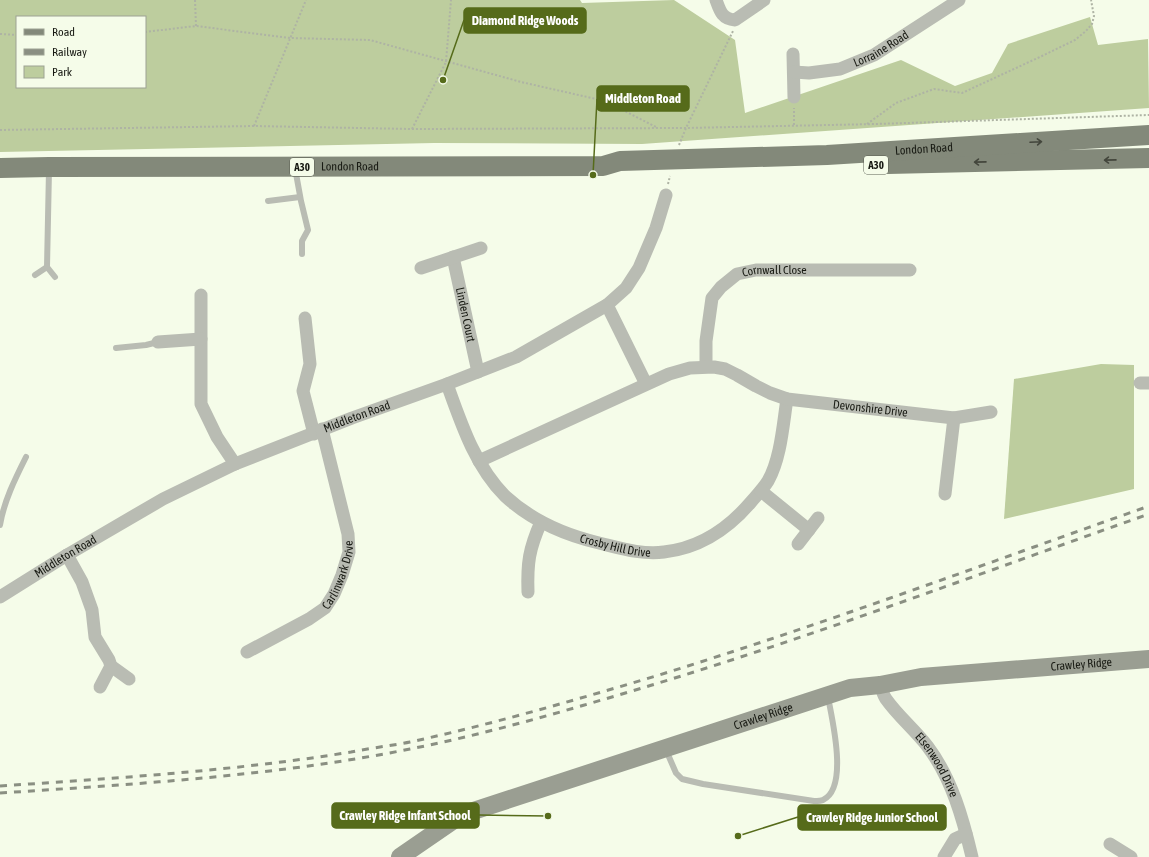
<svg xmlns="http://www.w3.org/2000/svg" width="1149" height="857" font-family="'Asap Condensed',sans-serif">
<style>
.green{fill:#bdcd9e;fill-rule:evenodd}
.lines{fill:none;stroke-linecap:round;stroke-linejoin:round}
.path{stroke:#aeb3a4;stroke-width:2;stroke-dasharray:2 2;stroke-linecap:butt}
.lane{stroke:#b9bcb3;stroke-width:6}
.street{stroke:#b9bcb3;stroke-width:13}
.secondary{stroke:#9a9e92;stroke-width:18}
.primary{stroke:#83897a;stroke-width:20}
.rail{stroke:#8a8f82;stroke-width:3;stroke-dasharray:7 7;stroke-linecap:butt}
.oneway{stroke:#43463c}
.labels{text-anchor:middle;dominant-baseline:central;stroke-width:4;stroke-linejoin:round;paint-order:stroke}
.shield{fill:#f5fce9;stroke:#5a5e53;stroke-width:1}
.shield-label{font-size:11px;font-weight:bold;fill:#181a13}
.street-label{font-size:12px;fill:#181a13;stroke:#f5fce9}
.leader{fill:none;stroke:#566b1a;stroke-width:1.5}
.callout-dot{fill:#566b1a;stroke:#f5fce9;stroke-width:1.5}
.callout{fill:#566b1a;stroke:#566b1a;stroke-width:1.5}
.callout-label{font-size:13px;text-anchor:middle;font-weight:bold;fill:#fff}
</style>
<rect width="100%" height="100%" fill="#f5fce9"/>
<g class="green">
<path d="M0,0H580L582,3L674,0L735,40L745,113L901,60L955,86L992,73L1008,44L1090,17L1098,45L1148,39L1149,108L642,144L434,143L0,152ZM17,17H145V87H17Z"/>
<path d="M1101,364L1134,365V489L1004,519L1014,379Z"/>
</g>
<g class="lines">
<g class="path">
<path d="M195,0L196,26"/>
<path d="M145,32L196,26L290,38L370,40L521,82L605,101L656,127"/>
<path d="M0,34L17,35"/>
<path d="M867,124L896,103L934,89L962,93L1042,56L1075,40L1086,31L1092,24L1094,16L1091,0"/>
<path d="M794,125V108"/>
<path d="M254,126L306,0"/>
<path d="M412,129L446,62L451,0"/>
<path d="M0,130L254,126L412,129L686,128L876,124L1149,115"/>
<path d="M679,145L686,128L733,31"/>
<path d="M668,184L670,176"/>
</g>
<g class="lane">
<path d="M295,168L301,201L308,230L302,241V254"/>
<path d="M49,170L47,267L55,277"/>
<path d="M268,201L300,197"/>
<path d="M35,275L47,267"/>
<path d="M116,348L146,345L158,342"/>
<path d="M0,525C4,501 15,479 26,457"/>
<path d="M666,750L676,773L682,779L703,784L814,801C817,801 821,801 823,800C849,788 832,719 828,697"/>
</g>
<g class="street">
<path d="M716,0C720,11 722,19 735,20L764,0"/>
<path d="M793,54L794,97"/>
<path id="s1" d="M794,72L809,73L840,69L874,55L959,0"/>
<path id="s2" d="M453,257L478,372"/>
<path d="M421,268L481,248"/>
<path d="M201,295V404L217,437L235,464"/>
<path d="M607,305L646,384"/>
<path d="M305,318L310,364L303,391L314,434"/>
<path d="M158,342L201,339"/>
<path id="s3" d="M706,366V341L712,298L721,287L737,274L756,270H910"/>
<path d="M1140,383H1149"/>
<path id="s4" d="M447,384C461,423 475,466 505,496C531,520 565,535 599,543C620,548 642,555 664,552C700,548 728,529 751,502C757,495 763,489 768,481C781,458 783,424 787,399"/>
<path id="s5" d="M479,461L669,374L690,368L714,367L725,369L737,375L756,386L770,393L787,399L954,418L991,412"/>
<path d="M761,491L809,530"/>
<path d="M945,494L954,418"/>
<path d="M798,544L818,518"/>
<path d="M67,555L82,582L92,610L95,637L109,660L111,666L129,679"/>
<path d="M528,592C527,563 529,549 541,522"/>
<path id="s6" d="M0,597L67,555L163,499L235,464L352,418L447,384L516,357L607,305L626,288L639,268L656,228L666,195"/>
<path id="s7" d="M247,652L309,619L325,608L334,594L342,575L349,552L348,534L322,429"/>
<path id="s8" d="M880,685C882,689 883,695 886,699C898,716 915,730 928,747C952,779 963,819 972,857"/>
<path d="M100,687L111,666"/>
<path d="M1110,844L1131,857"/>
<path d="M944,857L955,839L966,834"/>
</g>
<path class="secondary" id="s9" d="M400,857L461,815L850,688L880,685L921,677L1149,659"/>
<g class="primary">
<path d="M888,164L1149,158"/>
<path id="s10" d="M0,168L49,167L603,166L620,161L827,155L1149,135"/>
</g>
<g class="rail">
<path d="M0,786C117,778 234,771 351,752C370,748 390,746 410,742C489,725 568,702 646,679C816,627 982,565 1149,506"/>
<path d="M0,793C137,784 275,776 410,749C491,733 572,709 652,685C820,634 984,572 1149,514"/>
</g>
</g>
<defs><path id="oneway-shaft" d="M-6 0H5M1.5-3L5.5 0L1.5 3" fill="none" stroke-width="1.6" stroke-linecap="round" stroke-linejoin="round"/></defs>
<g class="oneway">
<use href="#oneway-shaft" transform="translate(1036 142) rotate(-3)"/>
<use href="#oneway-shaft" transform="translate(1110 160) rotate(179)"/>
<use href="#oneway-shaft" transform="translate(980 162) rotate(179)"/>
</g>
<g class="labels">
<g class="shield">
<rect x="864" y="156" width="24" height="18" rx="3"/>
<rect x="290" y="158" width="24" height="18" rx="3"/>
</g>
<g class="shield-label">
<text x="876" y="165">A30</text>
<text x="302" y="167">A30</text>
</g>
<g class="street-label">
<text stroke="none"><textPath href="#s1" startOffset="92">Lorraine Road</textPath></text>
<text stroke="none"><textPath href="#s10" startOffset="925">London Road</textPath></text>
<text stroke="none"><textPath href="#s10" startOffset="350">London Road</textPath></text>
<text stroke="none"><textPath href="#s3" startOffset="141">Cornwall Close</textPath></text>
<text stroke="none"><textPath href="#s2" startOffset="59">Linden Court</textPath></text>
<text stroke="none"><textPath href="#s5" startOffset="419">Devonshire Drive</textPath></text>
<text stroke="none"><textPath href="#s6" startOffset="401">Middleton Road</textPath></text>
<text stroke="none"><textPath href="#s4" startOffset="250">Crosby Hill Drive</textPath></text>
<text stroke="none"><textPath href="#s6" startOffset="77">Middleton Road</textPath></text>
<text stroke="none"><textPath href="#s7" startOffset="126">Carlinwark Drive</textPath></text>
<text stroke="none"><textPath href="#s9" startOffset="716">Crawley Ridge</textPath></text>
<text stroke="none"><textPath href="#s9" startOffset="392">Crawley Ridge</textPath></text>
<text stroke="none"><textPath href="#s8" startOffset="99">Elsenwood Drive</textPath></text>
</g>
</g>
<path class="leader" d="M443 80L464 20M593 175L597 99M548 816L479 815M738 836L798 817"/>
<g class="callout-dot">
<circle cx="443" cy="80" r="4"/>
<circle cx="593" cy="175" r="4"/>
<circle cx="548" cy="816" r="4"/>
<circle cx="738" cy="836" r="4"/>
</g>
<g class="callout">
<rect x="464" y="8" width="122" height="25" rx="4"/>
<rect x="597" y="86" width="92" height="25" rx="4"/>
<rect x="332" y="803" width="147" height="25" rx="4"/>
<rect x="798" y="805" width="148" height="25" rx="4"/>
</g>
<g class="callout-label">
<text x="525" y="25">Diamond Ridge Woods</text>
<text x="643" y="103">Middleton Road</text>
<text x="405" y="820">Crawley Ridge Infant School</text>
<text x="872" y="822">Crawley Ridge Junior School</text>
</g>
<rect x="16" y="16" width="130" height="72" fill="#f5fce9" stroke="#9da293"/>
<rect x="24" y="29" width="20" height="6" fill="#83897a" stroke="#9da293"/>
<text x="52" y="36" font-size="12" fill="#181a13">Road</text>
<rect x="24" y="49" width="20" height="6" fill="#8a8f82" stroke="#9da293"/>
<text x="52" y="56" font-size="12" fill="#181a13">Railway</text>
<rect x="24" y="66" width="20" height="12" fill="#bdcd9e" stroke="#9da293"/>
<text x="52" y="76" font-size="12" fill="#181a13">Park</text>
</svg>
